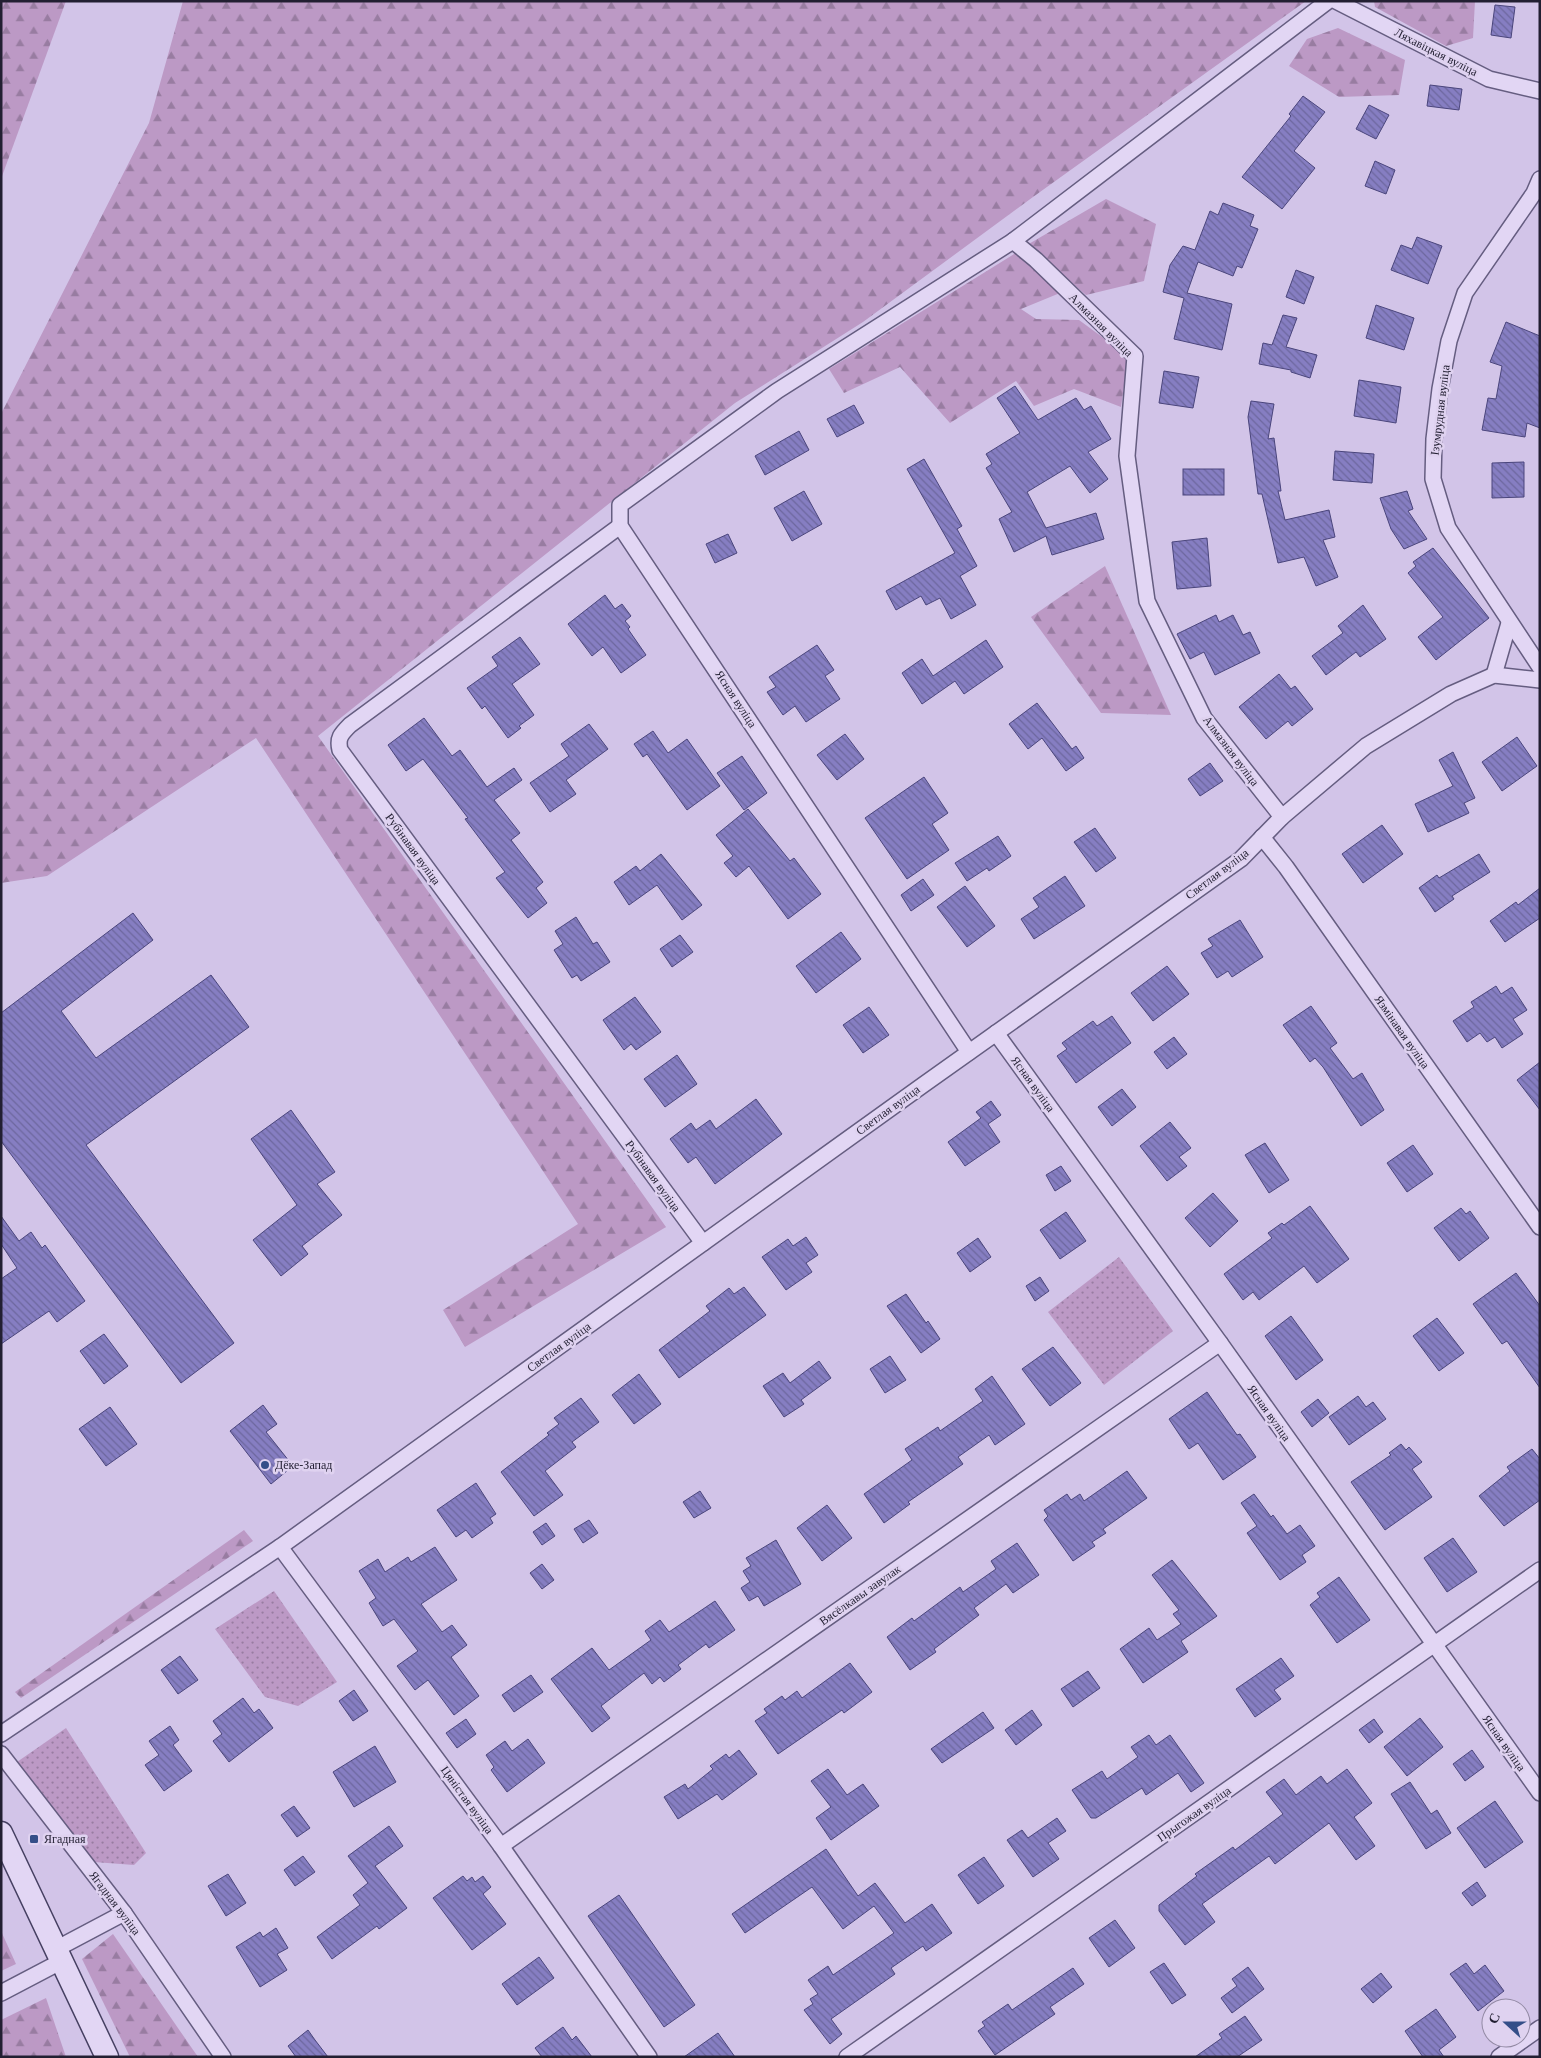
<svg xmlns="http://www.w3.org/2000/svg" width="1541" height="2058" font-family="Georgia,serif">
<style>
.grass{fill:url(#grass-dots)}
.forest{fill:url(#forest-firs)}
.building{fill:url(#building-back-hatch);stroke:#4a457c}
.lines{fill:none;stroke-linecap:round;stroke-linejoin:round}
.minor-casing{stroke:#655d80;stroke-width:18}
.secondary-casing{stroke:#464062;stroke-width:25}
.minor{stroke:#e2d6f4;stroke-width:15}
.secondary{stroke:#e2d6f4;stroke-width:22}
.poi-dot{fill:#344e88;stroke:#dfd2f0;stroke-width:2}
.labels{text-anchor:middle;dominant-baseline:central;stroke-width:5;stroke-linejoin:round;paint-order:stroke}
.street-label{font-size:12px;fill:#221f32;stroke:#dfd2f0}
.poi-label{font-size:12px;fill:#221f32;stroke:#dfd2f0;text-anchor:start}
</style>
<defs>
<pattern id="grass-dots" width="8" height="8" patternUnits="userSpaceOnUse" patternTransform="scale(1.25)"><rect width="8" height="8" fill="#bc99c5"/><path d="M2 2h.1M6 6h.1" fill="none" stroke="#987ca1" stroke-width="1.8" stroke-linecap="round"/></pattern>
<pattern id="forest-firs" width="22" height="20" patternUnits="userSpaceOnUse" patternTransform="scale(1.25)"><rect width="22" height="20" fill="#bc99c5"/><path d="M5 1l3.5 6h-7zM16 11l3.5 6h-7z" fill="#987ca1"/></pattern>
<pattern id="building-back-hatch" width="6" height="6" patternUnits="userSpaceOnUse" patternTransform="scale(1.25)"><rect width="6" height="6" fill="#867ec2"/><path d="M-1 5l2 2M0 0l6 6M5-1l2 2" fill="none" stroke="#6d679e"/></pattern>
</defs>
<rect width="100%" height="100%" fill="#d2c4e8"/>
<g class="grass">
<path d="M1119,1257L1173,1331L1104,1385L1048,1312Z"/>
<path d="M274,1591L337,1682L298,1706L265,1697L215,1629Z"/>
<path d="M66,1728L146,1853L134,1865L94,1862L17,1762Z"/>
</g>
<g class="forest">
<path d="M1,1H66L1,179Z"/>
<path d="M183,1H1306L1033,197L863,322L735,403L318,736L666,1227L465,1347L443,1310L578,1224L256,738L47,876L1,883V414L149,123Z"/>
<path d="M1374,1H1475L1473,38L1446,46L1375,7Z"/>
<path d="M1338,28L1405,60L1399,95L1339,97L1289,66L1307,39Z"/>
<path d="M1106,199L1156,224L1144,281L1086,295L1027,245Z"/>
<path d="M1019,251L1060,293L1021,309L1036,319L1079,320L1128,356L1121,407L1074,389L1034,406L1016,381L950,423L900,367L844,393L829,369Z"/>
<path d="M1105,566L1171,715L1101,713L1031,617Z"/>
<path d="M244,1530L253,1541L21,1698L15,1692Z"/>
<path d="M1,1931L16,1964L1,1971Z"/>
<path d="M113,1934L198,2057H130L82,1959Z"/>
<path d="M46,1998L66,2057H1V2020Z"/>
</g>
<g class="building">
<path d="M1495,5L1515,7L1511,38L1491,35Z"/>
<path d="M1430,85L1462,89L1459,110L1427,106Z"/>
<path d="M1303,96L1325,112L1294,151L1315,168L1282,209L1242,177L1291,116L1289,114Z"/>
<path d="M1369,105L1389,115L1376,139L1356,129Z"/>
<path d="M1375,161L1395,170L1386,194L1365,186Z"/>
<path d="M1223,203L1254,215L1250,226L1258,229L1242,268L1237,266L1233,276L1198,262L1187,293L1232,304L1222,350L1174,339L1184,298L1163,292L1170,265L1183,246L1195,250L1210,211L1218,215Z"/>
<path d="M1417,237L1442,246L1428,284L1391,270L1401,245L1412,249Z"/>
<path d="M1296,270L1314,277L1304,304L1286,297Z"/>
<path d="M1376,305L1414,318L1404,350L1366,338Z"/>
<path d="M1283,315L1297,318L1286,347L1317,355L1310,378L1291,372V370L1259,364L1263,343L1272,345Z"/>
<path d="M1506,322L1540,336V428L1527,423L1525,437L1482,430L1488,398L1496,399L1502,366L1490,362Z"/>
<path d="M1164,371L1199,377L1193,408L1159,403Z"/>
<path d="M1359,380L1401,387L1396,423L1354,416Z"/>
<path d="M1015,386L1038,420L1076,398L1084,410L1091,406L1111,439L1088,452L1108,479L1090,493L1070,466L1027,492L1046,528L1096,513L1104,539L1052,555L1046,536L1014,552L999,519L1012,512L986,468L992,464L986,454L1020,433L997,398Z"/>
<path d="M1251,401L1274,404L1268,439L1274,438L1281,491H1278L1285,520L1329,510L1335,537L1323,540L1338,577L1316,586L1304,557L1278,563L1262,494H1258L1248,417Z"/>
<path d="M854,405L864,423L837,437L827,419Z"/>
<path d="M799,431L809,450L765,475L755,456Z"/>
<path d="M1335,451L1374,454L1372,483L1333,480Z"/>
<path d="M924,459L962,526L957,529L977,566L960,576L976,605L951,619L940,598L926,605L921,596L896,610L886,591L955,553L907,469Z"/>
<path d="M1524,462V497L1492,498V463Z"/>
<rect x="1183" y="469" width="41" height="26"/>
<path d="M804,491L822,524L792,541L774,508Z"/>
<path d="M1407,491L1413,509L1408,511L1427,539L1404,549L1391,529L1380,498Z"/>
<path d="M728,534L737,553L715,563L706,544Z"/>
<path d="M1207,538L1211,586L1177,589L1172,542Z"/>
<path d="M1433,548L1489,618L1436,660L1418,637L1443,617L1408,573L1416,566L1413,562Z"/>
<path d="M605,595L615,609L622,604L631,616L625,621L630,627L628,629L646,655L621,673L603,647L592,656L568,624Z"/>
<path d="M1363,605L1386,639L1360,657L1356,652L1326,675L1312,656L1343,633L1338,626Z"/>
<path d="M1216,615L1219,622L1233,615L1243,635L1250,632L1260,653L1215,675L1204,652L1190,659L1177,634Z"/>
<path d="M520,637L540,664L512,684L534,715L519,726L521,728L508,738L485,706L482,709L467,688L498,666L492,657Z"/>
<path d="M986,640L1003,667L964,694L955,681L922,704L902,673L922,659L933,676Z"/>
<path d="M817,645L834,670L825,676L840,699L806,722L795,706L783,715L767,692L776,687L769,677Z"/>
<path d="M1279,674L1291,689L1295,686L1313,709L1292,726L1288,721L1266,739L1239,707Z"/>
<path d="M1037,703L1072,749L1076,746L1084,758L1066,771L1042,738L1028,749L1009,724Z"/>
<path d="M424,718L452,756L460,750L487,787L514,768L522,780L494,800L520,833L511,840L543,882L536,888L547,903L528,918L496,878L505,872L465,819L468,818L423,759L406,771L388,745Z"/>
<path d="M589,724L608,749L566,780L576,794L550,812L530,783L569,756L561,744Z"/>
<path d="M653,731L668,753L687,739L720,786L687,810L647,754L643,757L634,744Z"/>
<path d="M845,734L864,759L837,780L817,755Z"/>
<path d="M1517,737L1537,766L1502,791L1482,762Z"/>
<path d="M1453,752L1475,798L1464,803L1469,813L1428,832L1415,804L1453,786L1439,760Z"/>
<path d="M742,756L767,793L744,810L717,773Z"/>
<path d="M1210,763L1223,781L1200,796L1188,779Z"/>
<path d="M924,777L948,813L932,824L949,850L907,879L865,818Z"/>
<path d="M748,809L790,861L794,858L821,894L788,919L749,866L736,877L724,863L733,856L716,835Z"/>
<path d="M1382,825L1403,854L1363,883L1342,854Z"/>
<path d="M1095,828L1116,858L1096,872L1074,842Z"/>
<path d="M998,836L1011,856L989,871L987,868L967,881L955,863Z"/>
<path d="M661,854L702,905L682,920L657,885L629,905L614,882L636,866L640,871Z"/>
<path d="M1479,854L1490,872L1452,896L1454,899L1435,912L1419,888L1437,875L1439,878Z"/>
<path d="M1065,876L1085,906L1034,939L1021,919L1039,907L1033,898Z"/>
<path d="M923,879L934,895L911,911L901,895Z"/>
<path d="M965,886L995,926L967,947L937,907Z"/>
<path d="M1540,888V918L1505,942L1490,921L1516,902L1518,905Z"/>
<path d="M133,913L153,940L61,1011L96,1058L211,975L249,1027L86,1145L234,1343L181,1383L1,1141V1013Z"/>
<path d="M576,917L593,944L597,942L610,962L581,981L577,975L572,978L554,950L563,944L555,931Z"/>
<path d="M1240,920L1263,957L1232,977L1228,971L1217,978L1201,953L1213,946L1208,939Z"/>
<path d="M841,932L861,959L816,993L796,966Z"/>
<path d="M680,935L693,952L672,967L660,949Z"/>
<path d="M1167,966L1189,994L1153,1021L1131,993Z"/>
<path d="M1496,986L1501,994L1512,987L1527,1010L1513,1019L1523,1034L1502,1048L1495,1037L1487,1042L1480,1033L1467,1042L1453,1021L1474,1007L1471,1002Z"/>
<path d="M635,997L661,1032L636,1050L631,1044L624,1050L603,1020Z"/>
<path d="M1311,1006L1337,1043L1330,1048L1353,1079L1362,1073L1384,1110L1361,1126L1323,1067L1315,1058L1310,1062L1283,1025Z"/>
<path d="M869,1007L889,1035L863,1053L843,1025Z"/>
<path d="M1112,1016L1131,1043L1076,1083L1057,1056L1067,1049L1062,1043L1093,1021L1097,1026Z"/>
<path d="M1174,1037L1187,1054L1167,1069L1154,1052Z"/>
<path d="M677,1055L697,1084L665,1107L644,1079Z"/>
<path d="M1540,1062V1110L1517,1080Z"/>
<path d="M1122,1089L1136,1107L1112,1126L1098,1107Z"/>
<path d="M756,1099L782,1134L715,1184L696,1157L688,1163L670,1139L691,1123L696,1130L710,1120L716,1129Z"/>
<path d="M991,1101L1001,1115L988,1124L1000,1142L965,1166L948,1142L981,1118L976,1112Z"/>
<path d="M291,1110L335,1172L317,1184L342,1215L302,1246L308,1254L281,1276L253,1240L297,1205L251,1139Z"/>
<path d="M1170,1122L1191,1148L1179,1157L1187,1166L1167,1181L1140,1146Z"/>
<path d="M1265,1143L1289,1180L1269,1193L1245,1155Z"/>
<path d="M1413,1145L1433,1174L1407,1192L1387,1163Z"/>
<path d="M1061,1166L1071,1181L1055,1191L1046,1175Z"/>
<path d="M1213,1193L1238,1221L1210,1247L1185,1218Z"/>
<path d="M1310,1206L1349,1259L1317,1283L1304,1266L1259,1300L1253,1292L1243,1300L1224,1274L1272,1238L1268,1233L1282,1223L1284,1225Z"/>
<path d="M1461,1208L1466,1214L1470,1211L1489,1238L1459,1261L1434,1228Z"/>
<path d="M1066,1212L1086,1241L1060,1259L1040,1230Z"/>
<path d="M1,1216L19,1241L31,1232L42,1248L45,1245L85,1301L57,1322L49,1311L1,1344V1279L17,1268L1,1244Z"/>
<path d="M806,1237L818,1255L806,1263L812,1272L786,1290L762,1257L788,1239L793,1246Z"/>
<path d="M978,1238L991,1257L970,1272L957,1253Z"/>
<path d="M1516,1273L1540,1306V1388L1507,1341L1502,1344L1473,1304Z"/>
<path d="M1040,1277L1049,1291L1035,1301L1026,1286Z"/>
<path d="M744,1287L766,1315L679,1378L659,1350L710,1311L706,1306L729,1288L734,1294Z"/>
<path d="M906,1294L926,1323L928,1321L940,1339L921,1353L887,1306Z"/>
<path d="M1291,1316L1323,1360L1296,1380L1265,1336Z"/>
<path d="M1437,1318L1464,1353L1439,1371L1413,1336Z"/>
<path d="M104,1334L128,1366L104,1384L80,1351Z"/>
<path d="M1053,1347L1081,1383L1050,1406L1022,1369Z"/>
<path d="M890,1356L906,1380L885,1393L870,1369Z"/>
<path d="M819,1361L831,1378L801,1400L804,1404L784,1417L763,1386L783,1373L790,1383Z"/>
<path d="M639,1374L661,1404L634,1424L612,1395Z"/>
<path d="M992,1376L1025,1424L995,1445L989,1435L958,1457L963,1464L908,1502L910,1504L884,1523L864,1494L912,1460L905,1449L938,1427L940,1431L983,1401L975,1389Z"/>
<path d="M1207,1392L1237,1435L1240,1434L1256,1457L1223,1480L1198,1443L1189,1449L1169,1419Z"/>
<path d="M1358,1396L1366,1407L1373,1402L1386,1419L1349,1445L1329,1417Z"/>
<path d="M581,1398L599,1422L572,1442L576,1447L545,1471L563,1495L534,1516L501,1472L549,1435L547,1433L559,1424L554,1418Z"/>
<path d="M1318,1399L1329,1413L1312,1427L1301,1412Z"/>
<path d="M263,1405L277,1424L266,1432L293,1466L271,1484L230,1431Z"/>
<path d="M110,1407L137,1444L106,1466L79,1429Z"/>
<path d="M1401,1444L1406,1450L1409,1447L1422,1462L1412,1469L1432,1497L1385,1530L1351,1482L1391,1455L1389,1453Z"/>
<path d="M1532,1449L1540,1459V1500L1504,1526L1479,1496L1510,1471L1507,1467Z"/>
<path d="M1127,1471L1147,1498L1103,1529L1106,1533L1092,1542L1095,1546L1073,1561L1044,1520L1048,1516L1044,1510L1067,1494L1071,1500L1080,1494L1084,1501Z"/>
<path d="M476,1483L496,1514L490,1518L493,1523L472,1538L466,1530L456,1537L437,1510Z"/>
<path d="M700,1491L711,1508L694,1518L683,1502Z"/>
<path d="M1254,1494L1271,1517L1273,1515L1287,1534L1300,1525L1315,1546L1302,1555L1306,1562L1280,1580L1247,1533L1257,1526L1241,1503Z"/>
<path d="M827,1505L852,1538L822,1561L797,1528Z"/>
<path d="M589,1520L598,1533L583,1543L574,1529Z"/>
<path d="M546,1523L555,1536L542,1545L533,1532Z"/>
<path d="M1453,1538L1477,1572L1447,1592L1424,1558Z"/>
<path d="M776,1540L801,1584L764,1606L758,1596L749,1601L741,1588L750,1582L743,1571L751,1566L746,1558Z"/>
<path d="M1017,1543L1039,1575L1013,1593L1006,1584L974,1608L979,1615L934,1649L936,1652L910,1670L887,1637L912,1618L914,1621L960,1587L963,1592L996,1569L991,1561Z"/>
<path d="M435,1547L457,1580L421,1604L442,1632L452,1625L467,1645L451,1657L479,1696L454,1715L428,1680L415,1690L397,1666L418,1651L394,1619L383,1626L369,1603L376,1598L359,1571L378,1559L385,1572L408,1557L411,1562Z"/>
<path d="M1172,1560L1217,1616L1181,1641L1188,1652L1143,1683L1120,1649L1149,1628L1157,1640L1181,1624L1173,1614L1179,1610L1152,1575Z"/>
<path d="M542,1564L554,1580L542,1589L530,1573Z"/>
<path d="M1339,1577L1370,1620L1337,1643L1310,1605L1320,1597L1317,1593Z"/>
<path d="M715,1601L735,1630L709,1648L706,1644L678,1665L681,1669L664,1682L660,1677L652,1684L644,1673L601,1706L610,1718L592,1732L551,1679L592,1648L609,1670L651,1640L645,1631L660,1620L669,1632Z"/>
<path d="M180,1656L198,1680L178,1694L161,1670Z"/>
<path d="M1281,1658L1294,1676L1274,1690L1281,1699L1255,1717L1236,1689Z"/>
<path d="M850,1663L872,1692L844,1713L842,1710L778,1754L755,1721L767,1713L764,1709L782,1696L785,1700L797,1691L802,1698Z"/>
<path d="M1088,1671L1100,1688L1073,1707L1061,1689Z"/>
<path d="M531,1675L543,1692L514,1712L502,1695Z"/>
<path d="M354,1690L368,1711L353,1721L339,1701Z"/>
<path d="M243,1698L254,1713L259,1709L273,1728L229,1762L213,1741L222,1734L213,1721Z"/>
<path d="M1032,1710L1042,1725L1016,1745L1005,1730Z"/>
<path d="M983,1712L994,1728L942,1763L931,1749Z"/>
<path d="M1420,1718L1443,1747L1407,1776L1384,1747Z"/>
<path d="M466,1719L476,1734L457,1748L446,1733Z"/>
<path d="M1374,1719L1383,1732L1369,1743L1359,1730Z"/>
<path d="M170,1726L179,1740L173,1745L192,1771L164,1791L145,1765L159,1755L149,1741Z"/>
<path d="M1149,1735L1156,1745L1170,1735L1204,1783L1191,1792L1178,1773L1146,1795L1142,1788L1096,1818H1091L1072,1790L1102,1771L1107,1779L1138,1757L1131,1747Z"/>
<path d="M528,1739L545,1763L507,1792L491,1770L494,1767L486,1755L505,1741L512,1751Z"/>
<path d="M375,1746L396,1782L354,1807L333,1772Z"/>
<path d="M739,1750L757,1774L722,1800L717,1794L678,1819L664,1797L685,1784L688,1789L713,1769L710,1766L726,1754L729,1758Z"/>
<path d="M1472,1750L1484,1767L1465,1781L1453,1764Z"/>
<path d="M828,1769L847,1795L863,1784L879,1806L831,1840L816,1818L831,1807L811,1781Z"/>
<path d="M1347,1769L1372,1803L1354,1817L1375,1846L1356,1860L1329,1823L1275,1864L1269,1856L1202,1904L1215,1922L1185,1945L1159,1911V1905L1197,1876L1195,1874L1233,1847L1235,1850L1283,1814L1266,1792L1284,1779L1296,1795L1321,1776L1327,1784Z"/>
<path d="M1410,1782L1431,1814L1437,1810L1451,1833L1426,1849L1391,1794Z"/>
<path d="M1495,1801L1523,1842L1485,1868L1457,1828Z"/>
<path d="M294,1806L310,1828L297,1837L281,1815Z"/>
<path d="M1057,1818L1066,1831L1048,1843L1059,1859L1033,1877L1007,1840L1022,1830L1028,1838Z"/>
<path d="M389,1826L403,1846L375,1866L407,1908L379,1929L377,1926L332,1959L317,1937L360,1905L353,1895L368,1883L348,1856Z"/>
<path d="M826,1849L858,1896L875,1883L905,1923L932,1904L952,1933L926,1951L923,1946L891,1968L895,1974L831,2019L842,2034L830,2044L804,2010L813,2004L810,1999L818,1994L808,1980L828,1966L833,1975L894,1933L874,1906L843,1929L812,1887L745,1933L732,1914Z"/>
<path d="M303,1856L315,1872L295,1886L284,1870Z"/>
<path d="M984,1857L1004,1886L978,1904L958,1875Z"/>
<path d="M228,1874L246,1903L226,1916L208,1886Z"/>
<path d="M463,1876L467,1881L472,1877L475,1882L483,1876L491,1887L483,1894L506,1924L472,1950L433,1898Z"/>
<path d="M1477,1882L1486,1896L1472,1906L1462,1893Z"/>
<path d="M619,1895L695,2005L664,2027L588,1916Z"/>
<path d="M1115,1920L1135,1948L1109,1967L1089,1938Z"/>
<path d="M276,1928L288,1948L277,1954L287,1970L260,1987L236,1947L260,1932L263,1937Z"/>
<path d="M539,1957L554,1978L517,2005L502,1984Z"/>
<path d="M1164,1963L1186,1995L1172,2004L1150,1972Z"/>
<path d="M1466,1963L1474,1974L1485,1965L1504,1991L1478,2011L1450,1974Z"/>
<path d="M1248,1967L1264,1989L1232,2013L1221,1998L1237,1986L1232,1979Z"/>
<path d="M1073,1968L1084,1984L1050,2007L1055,2014L995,2055L978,2031L985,2026L982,2022L1008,2004L1012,2010Z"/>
<path d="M1381,1973L1392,1987L1373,2003L1361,1989Z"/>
<path d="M1436,2009L1456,2037L1439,2050L1444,2057H1423L1405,2031Z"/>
<path d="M1245,2016L1262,2040L1237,2057H1195L1222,2038L1219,2034Z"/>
<path d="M563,2027L572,2040L576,2036L592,2057H542L535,2048Z"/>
<path d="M308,2030L315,2040L328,2057H296L288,2046Z"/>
<path d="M718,2033L735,2057H684Z"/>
</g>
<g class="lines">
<g class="minor-casing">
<g id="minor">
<path d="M1336,1L1489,79L1540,91"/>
<path d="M1540,179L1534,193L1465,293L1449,341L1440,389L1434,439L1433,479L1448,528L1540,667"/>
<path d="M1013,241L1036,260L1135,356L1127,456L1147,601L1204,718L1282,817"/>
<path d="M620,526L350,725C341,734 337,738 340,750L703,1243"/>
<path d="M1494,675L1509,623"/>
<path d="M1262,837L1286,867L1540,1227"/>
<path d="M996,1033L1220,1343L1540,1793"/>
<path d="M969,1052L620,526V505L777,391L1013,241L1328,1"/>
<path d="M280,1547L501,1846L649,2057"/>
<path d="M1,1734L280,1547L923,1085L1241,859L1282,817L1366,746L1451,694L1494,675L1540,680"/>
<path d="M1,1754L124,1913L223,2057"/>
<path d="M501,1846L1220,1343"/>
<path d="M56,1949L124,1913"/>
<path d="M1,1993L62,1961"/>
<path d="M847,2057L1540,1570"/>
<path d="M1499,2057L1540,2028"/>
</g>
</g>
<g class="secondary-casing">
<path id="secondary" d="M1,1833L107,2057"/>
</g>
<use href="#minor" class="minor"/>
<use href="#secondary" class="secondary"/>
</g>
<g class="poi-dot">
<circle cx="265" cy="1465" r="5"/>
<rect x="29" y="1834" width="10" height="10" rx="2.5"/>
</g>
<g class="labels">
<g class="street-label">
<text transform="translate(1436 52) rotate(27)">Ляхавіцкая вуліца</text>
<text transform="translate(1101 325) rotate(45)">Алмазная вуліца</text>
<text transform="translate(1440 410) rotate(-83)">Ізумрудная вуліца</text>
<text transform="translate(736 699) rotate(57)">Ясная вуліца</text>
<text transform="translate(1231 751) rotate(53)">Алмазная вуліца</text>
<text transform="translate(413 849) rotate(54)">Рубінавая вуліца</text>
<text transform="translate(1217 874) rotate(-37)">Светлая вуліца</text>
<text transform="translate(1402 1032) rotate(55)">Язмінавая вуліца</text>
<text transform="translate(1033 1084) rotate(54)">Ясная вуліца</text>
<text transform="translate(888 1110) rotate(-36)">Светлая вуліца</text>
<text transform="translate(653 1176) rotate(54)">Рубінавая вуліца</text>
<text transform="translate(559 1347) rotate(-36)">Светлая вуліца</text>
<text transform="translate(1269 1413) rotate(55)">Ясная вуліца</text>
<text transform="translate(860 1595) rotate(-35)">Вясёлкавы завулак</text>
<text transform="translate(1504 1743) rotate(55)">Ясная вуліца</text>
<text transform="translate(467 1800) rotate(54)">Цяністая вуліца</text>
<text transform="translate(1194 1814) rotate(-35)">Прыгожая вуліца</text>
<text transform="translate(115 1903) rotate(53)">Ягадная вуліца</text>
</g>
<g class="poi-label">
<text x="275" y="1465">Дёке-Запад</text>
<text x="44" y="1839">Ягадная</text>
</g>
</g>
<rect width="1541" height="2058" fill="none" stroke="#221f32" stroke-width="5"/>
<g transform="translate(1506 2023) rotate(291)"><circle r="24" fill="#dfd2f0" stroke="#938aa4"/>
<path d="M0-4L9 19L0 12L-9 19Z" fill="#344e88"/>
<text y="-8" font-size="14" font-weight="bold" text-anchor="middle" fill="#221f32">С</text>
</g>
</svg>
